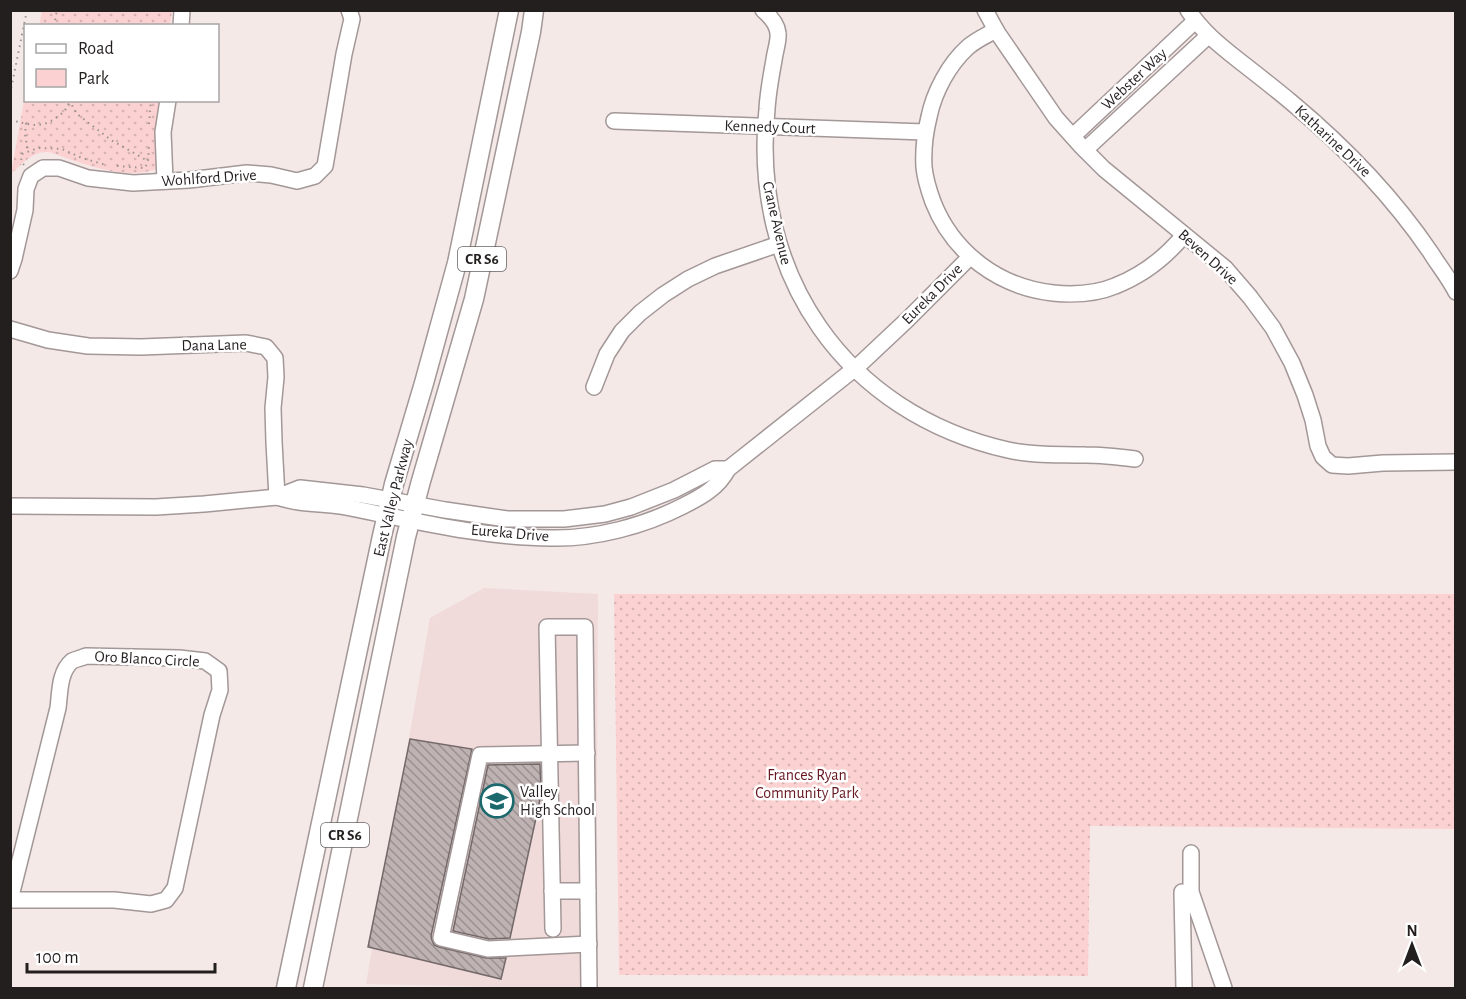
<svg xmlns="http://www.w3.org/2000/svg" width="1466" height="999" font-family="'Alegreya Sans',sans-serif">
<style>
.built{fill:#f0dada}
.green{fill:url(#green-dots)}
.building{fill:url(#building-back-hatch);stroke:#746969;stroke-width:1.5}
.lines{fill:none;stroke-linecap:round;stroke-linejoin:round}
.minor-casing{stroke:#a39797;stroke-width:18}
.major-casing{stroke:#a39797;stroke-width:21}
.path{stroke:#9a9191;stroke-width:2;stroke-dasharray:1.5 4.5;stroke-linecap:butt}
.minor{stroke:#fff;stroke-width:15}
.major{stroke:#fff;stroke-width:18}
.labels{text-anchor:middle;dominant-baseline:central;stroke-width:5;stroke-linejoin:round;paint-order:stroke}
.shield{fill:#fff;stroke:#666262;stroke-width:1.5}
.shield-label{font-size:15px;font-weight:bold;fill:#241f1f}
.street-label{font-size:16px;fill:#241f1f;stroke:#fff}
.park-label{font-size:16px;fill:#681821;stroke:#fff}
.poi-label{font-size:16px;fill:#241f1f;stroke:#fff;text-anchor:start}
</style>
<defs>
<pattern id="green-dots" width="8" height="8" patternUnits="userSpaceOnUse" patternTransform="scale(1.5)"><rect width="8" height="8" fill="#fbd2d1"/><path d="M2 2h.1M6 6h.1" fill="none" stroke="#d7b4b3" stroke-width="1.8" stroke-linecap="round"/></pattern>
<pattern id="building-back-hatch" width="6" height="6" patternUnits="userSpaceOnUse" patternTransform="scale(1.5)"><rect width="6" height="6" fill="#bfb2b2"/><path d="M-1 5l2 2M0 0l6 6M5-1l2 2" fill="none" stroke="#9b9090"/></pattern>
</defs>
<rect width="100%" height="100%" fill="#f5e9e8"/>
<path class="built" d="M484,588L598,594L596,988H540L366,984L430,618Z"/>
<g class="green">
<path d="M42,11V10L172,11L170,25H39Z"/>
<path d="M25,95L26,100L162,101L157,169C130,179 95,168 69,159C62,157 53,152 46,152C32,152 21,165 11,174Z"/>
<path d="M614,594H1455V829L1090,826L1088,976L619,975Z"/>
</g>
<g class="building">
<path d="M410,739L472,749L431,936L432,940L434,945L439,947L486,958H506L501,979L368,947Z"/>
<path d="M540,764L541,795L510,938L489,939L453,931L488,765Z"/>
</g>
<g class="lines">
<g class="minor-casing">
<g id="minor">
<path d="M763,10C770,16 777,23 778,33C779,41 775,51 774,60C771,76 768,93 767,109C750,275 845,413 1008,450C1034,456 1060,454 1085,455C1102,455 1119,457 1135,459"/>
<path d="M985,10L997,32L1056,118L1082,147L1104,169L1225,268L1250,297L1273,328L1292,363L1305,395L1313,420L1318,446L1323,457L1332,465L1348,466L1383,463L1456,462"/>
<path d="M1188,10C1202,31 1218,44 1237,59C1255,73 1273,87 1291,102C1345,147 1391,194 1431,253C1439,266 1449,278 1456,292"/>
<path d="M181,26L182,10"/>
<path d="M996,30C987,35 976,40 968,47C949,64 934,92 929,117C925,133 923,150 924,167C925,178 929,191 933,202C953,253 999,287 1053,293C1074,295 1096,294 1115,286C1143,275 1165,258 1184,235"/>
<path d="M614,121L925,132"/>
<path d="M1073,136L1195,21"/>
<path d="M1085,150L1208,36"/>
<path d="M165,181L163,132L168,100"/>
<path d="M10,271L14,259L25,210L26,189L31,176L43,168H59L88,178L133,183L189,180L247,173L271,175L297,181L315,176L325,166L344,54L352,19L349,10"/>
<path d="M10,329L48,340L88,346L141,347L246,343L266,347L275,358L276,377L273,408L274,442L277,497"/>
<path d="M594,387L607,354L622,331L640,313L663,295L688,279L715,266L779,244"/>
<path d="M277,497C284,499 292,501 299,502C312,504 326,504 340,506C408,519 481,538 551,538C595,539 644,526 683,506C701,497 718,488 728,469L858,366L907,320L970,257"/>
<path d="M10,506L156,507L204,504L277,497L300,488L363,495L445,510L507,519H564L605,514L631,507L674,490L715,469H728"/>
<path d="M86,656L179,658L205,661L219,671L220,690L212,715L175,888L166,900L151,904L114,900H10L58,708C60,693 59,672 72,661C76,659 82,658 86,656Z"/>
<path d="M587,753L480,755L441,938L488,949L589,944"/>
<path d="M1191,853V892L1224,988"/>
<path d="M552,891H588"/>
<path d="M1182,892L1184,988"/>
<path d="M553,929L547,627H585L589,988"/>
</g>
</g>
<g class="major-casing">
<g id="major">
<path d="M286,988L382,536L394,484L424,383L457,263L509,10"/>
<path d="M313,988L406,537L421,481L474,299L531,32L534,10"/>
</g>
</g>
<g class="path">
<path d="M54,26L57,10"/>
<path d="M10,94L27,10"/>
<path d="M69,100L77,114L111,140L148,161"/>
<path d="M10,120C29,124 40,130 57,117C63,113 66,110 69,103"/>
<path d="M26,123L25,134L28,152"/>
<path d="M149,124L151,100"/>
<path d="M24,165L21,161L22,154L38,148L62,149L82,158L106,165"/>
<path d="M117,166L145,168L148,161L149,145"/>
</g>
<use href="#minor" class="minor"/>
<use href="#major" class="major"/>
</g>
<defs>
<g id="school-ring" transform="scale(1.725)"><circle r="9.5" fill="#fff" stroke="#1c696d" stroke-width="1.5"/><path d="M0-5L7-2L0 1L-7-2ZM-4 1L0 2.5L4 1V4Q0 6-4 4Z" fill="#1c696d"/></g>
</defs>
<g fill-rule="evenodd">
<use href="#school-ring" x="497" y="801"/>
</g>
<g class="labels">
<g class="shield">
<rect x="458" y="247" width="48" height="24" rx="4.5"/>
<rect x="321" y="823" width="48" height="24" rx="4.5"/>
</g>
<g class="shield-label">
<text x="482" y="259">CR S6</text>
<text x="345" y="835">CR S6</text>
</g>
<g class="street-label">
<text transform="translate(1134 79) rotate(-43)">Webster Way</text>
<text transform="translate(770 127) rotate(2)">Kennedy Court</text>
<text transform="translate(1333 141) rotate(43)">Katharine Drive</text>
<text transform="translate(209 178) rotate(-4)">Wohlford Drive</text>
<text transform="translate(777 223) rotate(77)">Crane Avenue</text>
<text transform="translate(1208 257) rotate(42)">Beven Drive</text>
<text transform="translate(932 294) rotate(-45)">Eureka Drive</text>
<text transform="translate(214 345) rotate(-1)">Dana Lane</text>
<text transform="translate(393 498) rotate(-76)">East Valley Parkway</text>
<text transform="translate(510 533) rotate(5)">Eureka Drive</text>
<text transform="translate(147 659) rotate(3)">Oro Blanco Circle</text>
</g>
<g class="park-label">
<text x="807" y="775">Frances Ryan<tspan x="807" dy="18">Community Park</tspan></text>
</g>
<g class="poi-label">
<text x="520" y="792">Valley<tspan x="520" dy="18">High School</tspan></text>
</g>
</g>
<rect width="1466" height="999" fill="none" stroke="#241f1f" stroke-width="24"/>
<rect x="24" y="24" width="195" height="78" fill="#ffffff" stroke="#a7a5a5" stroke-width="1.5"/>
<rect x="36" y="44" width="30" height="9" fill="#ffffff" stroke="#a7a5a5" stroke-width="1.5"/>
<text x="78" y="54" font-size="18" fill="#241f1f">Road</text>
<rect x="36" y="69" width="30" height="18" fill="#fbd2d1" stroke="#a7a5a5" stroke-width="1.5"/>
<text x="78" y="84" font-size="18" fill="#241f1f">Park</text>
<g transform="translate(1412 945)" stroke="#ffffff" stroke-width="4.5" paint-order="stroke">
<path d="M0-4.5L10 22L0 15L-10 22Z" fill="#241f1f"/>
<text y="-9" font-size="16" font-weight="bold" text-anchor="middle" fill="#241f1f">N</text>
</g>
<path d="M27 963v9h188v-9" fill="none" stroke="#241f1f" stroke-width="3"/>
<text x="36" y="963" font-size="18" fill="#241f1f" stroke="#ffffff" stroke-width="4.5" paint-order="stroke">100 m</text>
</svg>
